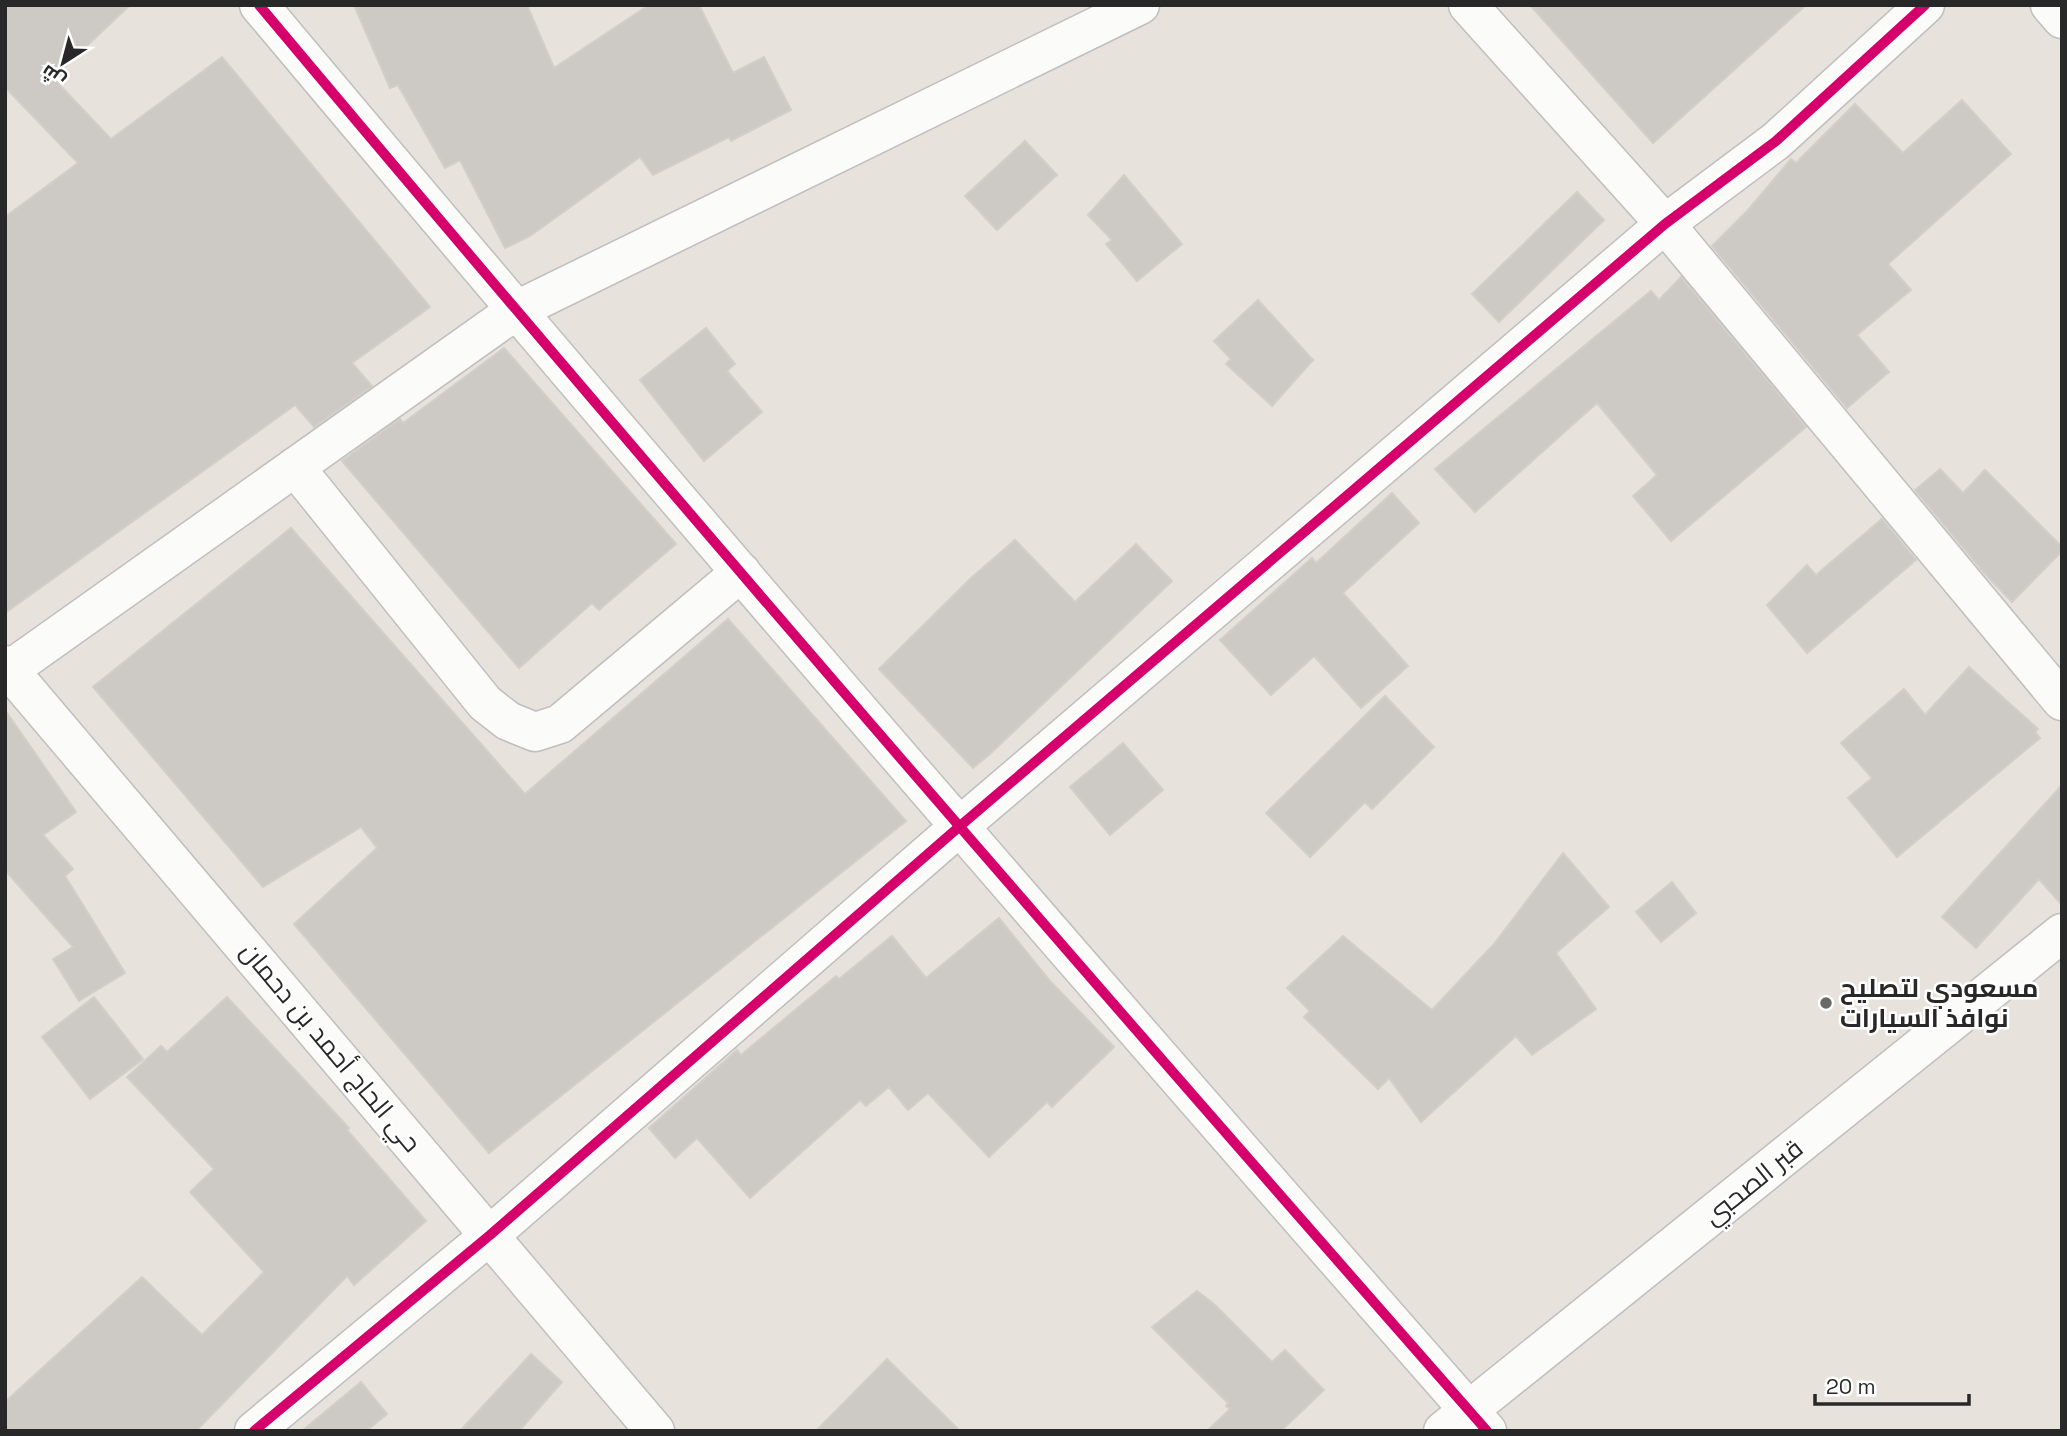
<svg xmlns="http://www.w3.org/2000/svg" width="2067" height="1436" font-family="'Space Grotesk',Cairo,sans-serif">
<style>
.building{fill:#cdcac6;stroke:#d2cec8;stroke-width:2}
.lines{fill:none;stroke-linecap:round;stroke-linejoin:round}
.street-casing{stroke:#c0bebe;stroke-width:41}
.street{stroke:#fbfbfa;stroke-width:38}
.cycleway-casing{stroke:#fff;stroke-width:15}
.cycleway{stroke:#d6006c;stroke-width:10}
.poi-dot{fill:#6b6967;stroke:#fff;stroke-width:2.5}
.labels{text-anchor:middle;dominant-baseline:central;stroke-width:5;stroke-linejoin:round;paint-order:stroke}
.poi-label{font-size:26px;font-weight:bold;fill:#282828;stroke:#fff;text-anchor:start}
.street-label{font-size:26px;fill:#282828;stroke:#fff}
</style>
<rect width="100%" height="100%" fill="#e7e2dc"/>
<g class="building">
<path d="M5,5H130L53,78L111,139L222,57L430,307L352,363L372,386L314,427L295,405L5,613V217L78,163L5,87Z"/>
<path d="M354,5H527L554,68L649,5H699L733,73L764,57L791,110L731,141L729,137L653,175L640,157L530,236L505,248L460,160L445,168L398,85L390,88Z"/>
<path d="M1530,5H1806L1653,143Z"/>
<path d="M1962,100L2011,154L1888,264L1911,290L1857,335L1889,372L1847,408L1712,246L1749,209L1791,159L1796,163L1855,104L1903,153Z"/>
<path d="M1025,141L1057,175L997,230L965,196Z"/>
<path d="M1124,175L1182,244L1137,281L1106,244L1112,240L1088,215Z"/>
<path d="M1577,192L1604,220L1499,322L1472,294Z"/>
<path d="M1681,277L1806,427L1671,541L1633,496L1657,475L1597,403L1475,512L1435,469L1651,291L1659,300Z"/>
<path d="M1258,300L1313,360L1272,406L1226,364L1231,359L1214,341Z"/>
<path d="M706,328L735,364L727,371L762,412L704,461L640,380Z"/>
<path d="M504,348L676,544L599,610L592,603L519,668L342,461L400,419L403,423Z"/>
<path d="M1940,469L1963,493L1985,470L2062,547V551L2012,602L1987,576L1915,490Z"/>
<path d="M1392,493L1419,523L1343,593L1408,666L1361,708L1314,656L1271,695L1220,640L1312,558L1316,563Z"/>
<path d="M1882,519L1916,560L1807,653L1767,605L1807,565L1816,575Z"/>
<path d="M291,528L525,794L728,619L906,821L489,1153L294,924L377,848L361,827L263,887L93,687Z"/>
<path d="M1015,540L1075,602L1136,544L1172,581L990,754L973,768L879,669L970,579Z"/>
<path d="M1969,667L2038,729L2035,732L2040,738L1897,857L1848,798L1872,778L1841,743L1904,689L1925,715Z"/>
<path d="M1385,696L1434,747L1372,809L1365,802L1310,857L1266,813Z"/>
<path d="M5,710L76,812L43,835L73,869L65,876L125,973L79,1001L53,959L73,947L5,870Z"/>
<path d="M1123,743L1163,790L1110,835L1070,787Z"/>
<path d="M2062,785V905L2039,879L1976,948L1942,917Z"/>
<path d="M1563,853L1609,907L1556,953L1596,1009L1532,1055L1516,1036L1421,1122L1389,1078L1378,1089L1304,1017L1310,1011L1287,988L1343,936L1432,1010L1494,944Z"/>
<path d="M1672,882L1696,913L1661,942L1636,912Z"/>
<path d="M999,918L1050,981L1114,1047L1052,1107L1047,1102L989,1157L928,1093L908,1110L889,1087L866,1106L860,1100L750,1198L697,1138L675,1158L649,1128L737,1050L741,1055L836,976L839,979L892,936L926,978Z"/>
<path d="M94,997L143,1059L90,1099L42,1037Z"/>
<path d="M227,997L349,1128L347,1130L426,1221L354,1285L347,1276L196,1431H5V1402L142,1277L202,1335L264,1272L190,1192L214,1169L127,1077L161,1046L167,1052Z"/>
<path d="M1197,1291L1214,1304L1272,1362L1285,1350L1324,1390L1281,1431H1207L1230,1409L1226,1406L1228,1403L1152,1327Z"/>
<path d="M531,1354L562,1382L519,1431H460Z"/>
<path d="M887,1359L960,1431H816Z"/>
<path d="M361,1382L387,1414L366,1431H302Z"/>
</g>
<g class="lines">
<g class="street-casing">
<g id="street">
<path d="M259,5C662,486 1073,960 1487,1431"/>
<path d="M1468,5L1665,224L2062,701"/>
<path d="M2050,5L2062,19"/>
<path d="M295,467L485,703L508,721L535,732L560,724L741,572"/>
<path d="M5,665L655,1431"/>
<path d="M5,673L515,311L1140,5"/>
<path d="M254,1431L490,1235L960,826L1665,224L1776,141L1925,5"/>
<path d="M1443,1431L2062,933"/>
</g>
</g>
<use href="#street" class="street"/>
<g class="cycleway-casing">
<g id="cycleway">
<path d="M259,5C662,486 1073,960 1487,1431"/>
<path d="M254,1431L490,1235L960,826L1665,224L1776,141L1925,5"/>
</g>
</g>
<use href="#cycleway" class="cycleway"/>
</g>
<circle class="poi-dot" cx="1826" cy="1003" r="7"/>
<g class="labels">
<g class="poi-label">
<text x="1840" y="988">مسعودي لتصليح<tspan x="1840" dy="30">نوافذ السيارات</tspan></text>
</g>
<g class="street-label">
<text transform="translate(331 1047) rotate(50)">حي الحاج أحمد بن دحمان</text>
<text transform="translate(1753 1182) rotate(-39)">قبر الصحبي</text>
</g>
</g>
<rect width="2067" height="1436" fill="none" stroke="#282828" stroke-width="14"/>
<g transform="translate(63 63) rotate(216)" stroke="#ffffff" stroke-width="5" paint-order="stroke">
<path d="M0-5L12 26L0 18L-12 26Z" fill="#282828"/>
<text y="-10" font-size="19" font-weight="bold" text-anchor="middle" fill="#282828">ش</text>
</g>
<path d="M1815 1394v10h154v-10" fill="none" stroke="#282828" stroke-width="3.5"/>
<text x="1826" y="1394" font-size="21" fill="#282828" stroke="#ffffff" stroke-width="5" paint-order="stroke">20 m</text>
</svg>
